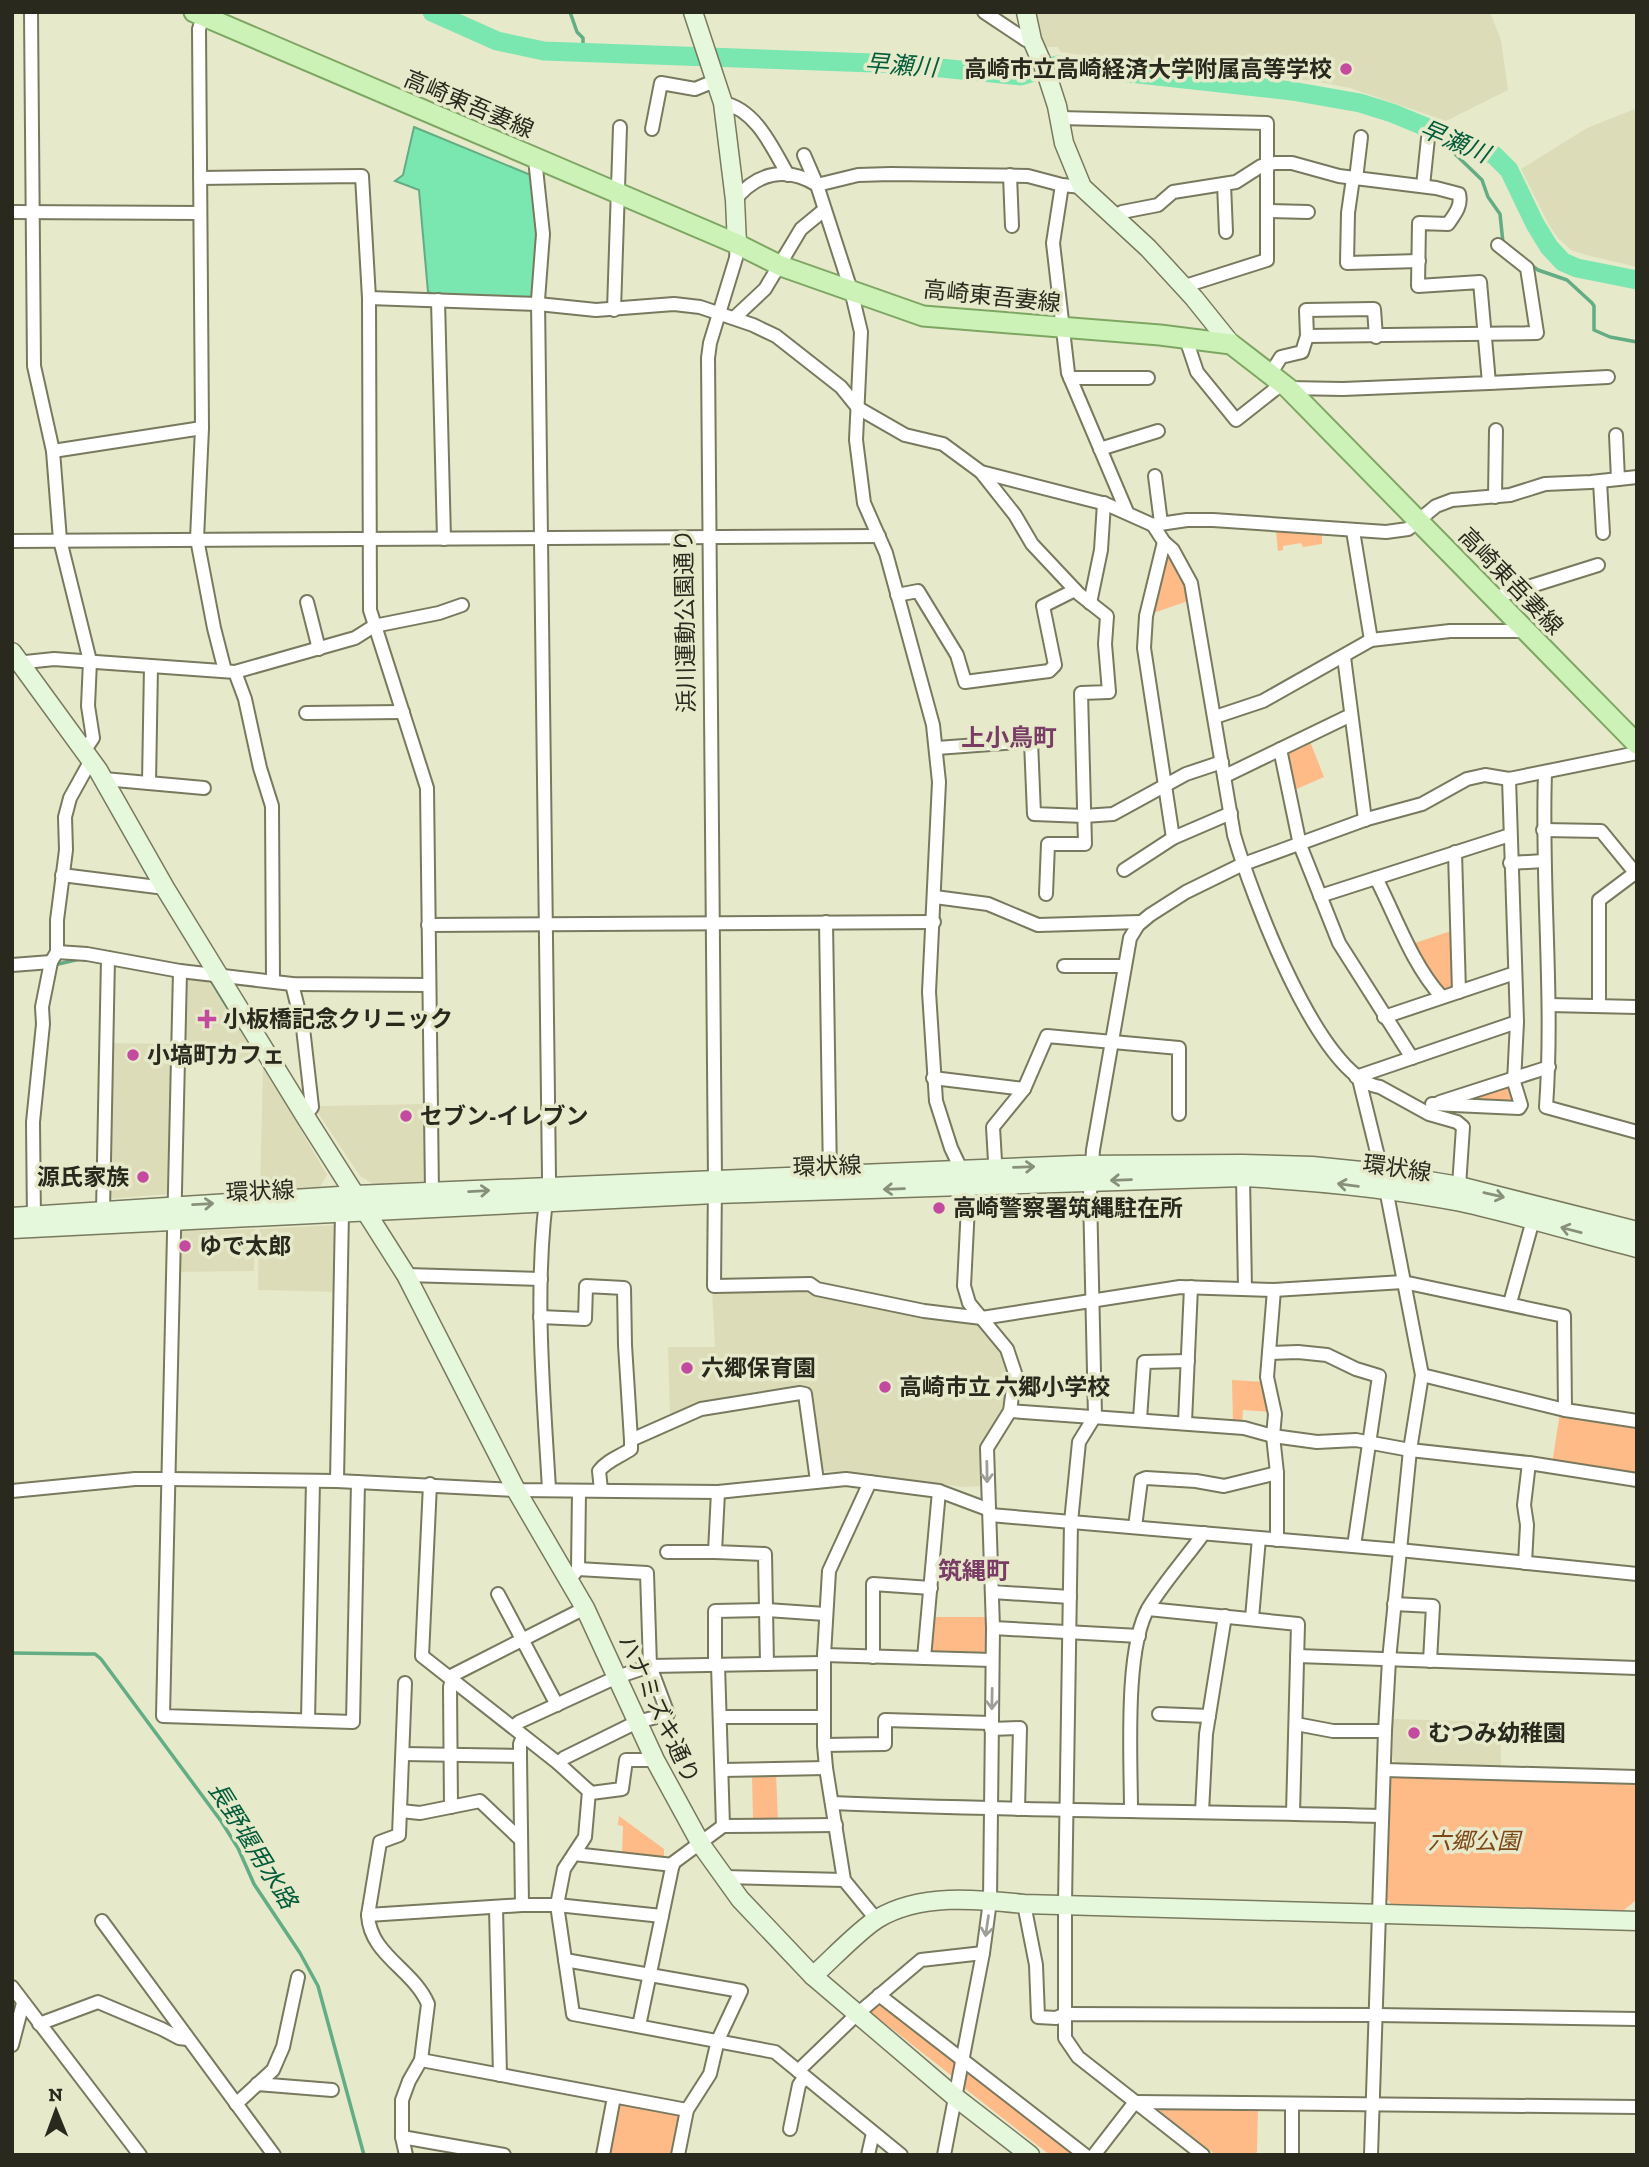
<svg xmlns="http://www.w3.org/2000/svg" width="1649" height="2167" font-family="'Zilla Slab','Noto Sans JP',serif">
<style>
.built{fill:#dcddb8}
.green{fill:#feba87}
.water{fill:#7ae6b0;stroke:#62ad84;stroke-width:2}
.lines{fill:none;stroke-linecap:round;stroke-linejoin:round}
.stream{stroke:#62ad84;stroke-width:3.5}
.river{stroke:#7ae6b0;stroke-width:19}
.street-casing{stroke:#78795e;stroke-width:16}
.secondary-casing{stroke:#78795e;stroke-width:21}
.primary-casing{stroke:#7ea663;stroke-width:23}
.street{stroke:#fff;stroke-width:12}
.secondary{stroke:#e6f8db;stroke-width:18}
.primary{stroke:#cdf2b8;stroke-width:19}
.oneway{stroke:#88907c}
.oneway2{stroke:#9f9f9a}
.poi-dot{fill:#c34a9e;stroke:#e7e9cb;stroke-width:2.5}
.labels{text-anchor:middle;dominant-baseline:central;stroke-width:7;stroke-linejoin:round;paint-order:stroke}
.poi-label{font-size:23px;font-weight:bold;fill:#29291e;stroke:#e7e9cb;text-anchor:start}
.street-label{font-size:23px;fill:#29291e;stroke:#e7e9cb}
.park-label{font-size:23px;font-style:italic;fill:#7c4717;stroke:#e7e9cb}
.water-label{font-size:24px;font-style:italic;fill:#005c3a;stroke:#e7e9cb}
.neighbourhood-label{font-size:24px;font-weight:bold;fill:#793c65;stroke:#e7e9cb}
</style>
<rect width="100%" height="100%" fill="#e7e9cb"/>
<g class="built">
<path d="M1033,12H1490L1501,40L1508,90L1446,121L1350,88L1314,81L1149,65L1060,52L1058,47H1043Z"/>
<path d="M1637,108V267L1586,255L1571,250L1559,239L1550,227L1521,169L1587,128Z"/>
<path d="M182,978L208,981L259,1060L180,1058Z"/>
<path d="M109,1043L172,1044L169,1194L106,1199Z"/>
<path d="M263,1065L327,1175L320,1187L260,1190Z"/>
<path d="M425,1104L427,1181L373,1184L360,1176L316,1110L318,1106Z"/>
<path d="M337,1225L338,1292L258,1290L259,1229Z"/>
<path d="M255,1229L254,1271L175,1272L176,1231Z"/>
<path d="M809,1290L978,1321L1006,1357L1010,1378L1005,1411L985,1443L984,1486L962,1487L865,1473L820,1471L808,1390L670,1418L668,1347H715L712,1291Z"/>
<path d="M1393,1719L1501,1722V1767L1397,1764L1393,1759Z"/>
</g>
<g class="green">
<path d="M1276,531L1322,534V544L1303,547L1301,543L1283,546V550L1278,551Z"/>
<path d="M1169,552L1179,566L1191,600L1153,613L1164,553Z"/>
<path d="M1309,739L1324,777L1292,791L1285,749Z"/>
<path d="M1451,931L1455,933L1454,989L1445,992L1439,990L1414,947L1415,943Z"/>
<path d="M1507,1083L1517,1102L1453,1103Z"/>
<path d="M1232,1380L1265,1382L1272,1412L1243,1410L1242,1423H1233Z"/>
<path d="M1560,1413L1635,1425L1637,1428V1476L1552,1464Z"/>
<path d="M933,1617H989L988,1651L984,1654L934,1653L929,1648Z"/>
<path d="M776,1773L778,1820H753L752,1774Z"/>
<path d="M1395,1773L1630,1781L1637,1785L1635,1901L1624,1910L1391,1904L1387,1899L1391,1779Z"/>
<path d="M619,1816L664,1849V1857L622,1854L623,1826L618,1825Z"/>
<path d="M879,2001L955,2061L952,2076L868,2010Z"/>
<path d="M969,2070L1076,2155H1050L963,2087L966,2071Z"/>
<path d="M619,2104L676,2112L680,2118L673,2155H609Z"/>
<path d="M1160,2109H1258L1257,2152L1254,2155H1216L1161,2112Z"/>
</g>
<path class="water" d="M414,127L533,176L540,233L535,298L443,297L428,292L419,190L395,181L403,175Z"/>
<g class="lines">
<g class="stream">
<path d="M570,12L577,32L583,38V54"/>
<path d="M1447,142L1449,136"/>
<path d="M1452,151L1482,180L1488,197L1500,214L1503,243"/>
<path d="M1531,265L1538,270L1567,280L1592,303L1594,306V330L1610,337L1637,342"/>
<path d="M54,965L80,959"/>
<path d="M206,979H210L241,1029"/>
<path d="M12,1653L86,1654H95L101,1659L221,1821L238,1848L254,1884L300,1953L318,1986L364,2155"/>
</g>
<path class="river" d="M432,12L497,41L544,51L901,64L1021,76L1057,65L1292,91L1360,103L1392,113L1494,155L1509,170L1535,224L1549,247L1563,262L1577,268L1637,280"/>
<g class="street-casing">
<g id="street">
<path d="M31,12L34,366L53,451L60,540L90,661L88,706L93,738L85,750"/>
<path d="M984,12L1026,40H1032"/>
<path d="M203,16L199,29L202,428L197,539L214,628L225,671"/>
<path d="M723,103C756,109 773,149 788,175"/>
<path d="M1059,118L1267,123V260L1182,287"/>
<path d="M652,129L661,83L695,89L717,80"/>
<path d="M804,155L817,185L851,290L861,332L856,440L864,503L886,553L933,725L939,782L929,992L936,1101L951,1148L969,1186L964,1286L969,1303L1007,1349L1015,1373L1010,1411L987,1448L993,1628L990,1901L983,1953L944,2155"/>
<path d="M535,159L543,234L538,300L549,1178C533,1281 543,1385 549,1489"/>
<path d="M1010,175L1012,226"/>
<path d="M200,178L362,176L369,298L370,610L427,788L432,1193"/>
<path d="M1353,178L1348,213L1347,263L1419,261"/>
<path d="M1356,179L1361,137"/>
<path d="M1224,184L1226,232"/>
<path d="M1062,185L1053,243L1068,373L1127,512"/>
<path d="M1423,186L1428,138"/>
<path d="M735,200C757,172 787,166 817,185L858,175L891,174L1028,176L1062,185L1082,187"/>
<path d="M1267,211L1308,212"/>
<path d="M12,212L200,213"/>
<path d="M1112,217L1122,212L1158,205L1173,192L1236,182L1261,166L1275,163H1292L1339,176L1436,188L1459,194C1462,206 1455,214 1448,224L1419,223L1418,286L1480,282L1489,383L1343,389L1288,388"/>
<path d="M737,244L736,258L710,343L708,358L715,1182L714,1286L810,1284L817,1289L924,1311L982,1318L1180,1287L1274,1290L1403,1282L1564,1316L1565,1410"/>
<path d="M369,298L538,304L596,310L674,304L700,307L753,325L776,336L841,387L858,408L905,435L943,444L981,472L1106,504L1153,525L1187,520H1213L1386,532L1408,529L1436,506L1452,500L1510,495L1545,484L1591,482L1637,477"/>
<path d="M438,300L444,539"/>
<path d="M614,310L620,127"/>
<path d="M734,318L765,289L801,229L824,210"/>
<path d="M1307,336L1537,333L1527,268L1498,245"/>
<path d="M1186,339L1197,372L1236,420L1283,383"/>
<path d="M1271,373L1281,357L1302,352L1307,336L1306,310L1374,309L1376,337"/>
<path d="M1070,378H1148"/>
<path d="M1489,383L1608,377"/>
<path d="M1616,435L1618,479"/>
<path d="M1100,449L1158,431"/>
<path d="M53,451L202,428"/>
<path d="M981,472L1015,515L1032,544L1079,594L1107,616L1105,644L1109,692L1081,693L1085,844H1048L1046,894"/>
<path d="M1155,476L1161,523"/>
<path d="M1600,482L1603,533"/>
<path d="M1495,497L1496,430"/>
<path d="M1153,525L1164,542L1173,550L1191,583L1234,835C1250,890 1319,1079 1380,1087L1429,1114L1457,1122L1463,1127L1459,1186"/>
<path d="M1353,531L1371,640"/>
<path d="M12,541L879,536"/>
<path d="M1164,542L1146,616L1144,648L1173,838"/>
<path d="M897,595L918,591L957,655L965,682L1049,671L1055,665L1043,606L1075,590"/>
<path d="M1493,598L1598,565"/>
<path d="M307,602L319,649"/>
<path d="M1090,603L1101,550L1104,503"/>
<path d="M1344,657L1365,820"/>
<path d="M16,663L54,659L235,672L355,638L374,626L439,613L462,605"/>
<path d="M235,672L245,699L260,768L272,806L273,981"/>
<path d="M306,713L403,712"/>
<path d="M1215,717L1263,701L1371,640L1450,631H1524"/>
<path d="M937,748L1031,741L1034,814L1084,816L1113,814L1186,774L1222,762"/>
<path d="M1280,749L1300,845L1339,943L1412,1058"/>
<path d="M1545,773C1541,884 1554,996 1546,1107L1637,1132"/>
<path d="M1225,776L1351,715"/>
<path d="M104,779L204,788"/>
<path d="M149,783L151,666"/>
<path d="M1543,830L1601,831L1637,875"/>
<path d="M1455,852L1459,992"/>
<path d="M1510,863L1544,861"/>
<path d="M1124,870L1173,838L1231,813"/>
<path d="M62,875L165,888"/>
<path d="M1376,878C1396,917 1412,964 1441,996"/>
<path d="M1320,896L1510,835"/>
<path d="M935,897L988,904L1038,925L1140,922"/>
<path d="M826,922L830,1177"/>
<path d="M428,925L934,922"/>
<path d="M57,952L87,954L180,971L292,984L429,985"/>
<path d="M12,965L51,962"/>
<path d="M1064,966H1123"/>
<path d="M180,971L163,1716L353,1722L358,1482"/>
<path d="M292,984L303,1028L312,1107L305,1116"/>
<path d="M1549,1005L1637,1007"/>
<path d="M1599,1006V900L1635,873"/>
<path d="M1384,1017L1515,973"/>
<path d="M1356,1077L1517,1022"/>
<path d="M933,1078L1024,1089"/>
<path d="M1359,1079L1386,1189L1422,1375L1410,1450L1389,1660L1385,1731L1371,2155"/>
<path d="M1440,1102L1549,1067"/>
<path d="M1432,1104L1519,1108L1521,1105L1514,1082L1517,1022L1509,779"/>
<path d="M995,1161L993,1127L1024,1089L1047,1036L1179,1048V1114"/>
<path d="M1243,1177L1245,1289"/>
<path d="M103,1211L108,958"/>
<path d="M34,1222L33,1122L43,1024L42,1007L51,962L57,952V920L66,850L65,817L70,798L91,760"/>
<path d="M406,1275L541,1279"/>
<path d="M1274,1290L1267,1377L1275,1414L1273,1436L1277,1473V1540"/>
<path d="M1510,1303L1533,1220"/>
<path d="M540,1317L585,1319L586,1286L624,1288L625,1345L631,1440"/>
<path d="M1269,1353L1298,1352L1327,1355L1356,1369L1379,1376L1354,1546"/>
<path d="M1422,1375L1565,1410L1637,1421"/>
<path d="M1010,1411L1244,1428L1273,1436L1317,1442L1356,1440L1410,1450L1529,1463L1637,1480"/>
<path d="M1140,1419L1144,1362L1188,1361"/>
<path d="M1185,1422L1191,1287"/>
<path d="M337,1481L342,1212"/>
<path d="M870,1482L829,1571L824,1655V1745L826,1768L844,1880L876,1919"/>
<path d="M430,1484L422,1656L558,1763L591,1793L622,1789L626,1760H655"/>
<path d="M601,1490L599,1471C606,1461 621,1456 631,1449V1440L701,1409L800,1393L805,1394L817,1481"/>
<path d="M12,1491L135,1479H168L337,1481L516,1490L718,1492L846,1479L939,1491L987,1509"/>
<path d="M718,1492L715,1552L765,1554L767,1664"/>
<path d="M990,1515L1399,1550L1637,1574"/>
<path d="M1135,1527L1141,1480L1146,1478L1196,1481L1224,1486L1277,1473"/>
<path d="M667,1552H715"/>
<path d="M1525,1563L1527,1525L1524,1505L1529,1463"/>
<path d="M574,1574L578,1569L579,1491"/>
<path d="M992,1592L1070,1597"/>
<path d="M498,1594L557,1705"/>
<path d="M1394,1604L1433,1606L1430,1661"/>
<path d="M1148,1609L1298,1624L1293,1813"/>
<path d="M1252,1618L1259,1538"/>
<path d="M993,1628L1139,1636"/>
<path d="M824,1655L992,1660"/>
<path d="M1297,1656L1637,1668"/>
<path d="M873,1657V1584L931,1588"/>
<path d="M924,1658L939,1491"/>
<path d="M715,1665V1611L767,1610L825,1614"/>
<path d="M718,1665L723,1826"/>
<path d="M405,1683L399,1835L380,1842L368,1915C370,1955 413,1969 428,2004L421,2060L409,2081L402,2100V2137L406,2155"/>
<path d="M1159,1714L1209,1716"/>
<path d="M720,1717H824"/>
<path d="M308,1720L313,1481"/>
<path d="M1296,1724L1333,1731H1385"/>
<path d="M513,1727L519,1722L617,1677L650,1666L824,1663"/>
<path d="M991,1729L1020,1728L1018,1809"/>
<path d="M824,1745L885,1744V1720L991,1723"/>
<path d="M403,1754L520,1756"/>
<path d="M558,1763L564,1758L637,1722L668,1714L650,1666L647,1573L578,1569"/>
<path d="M722,1770L826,1768"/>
<path d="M1384,1770L1637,1777"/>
<path d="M589,1791L585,1837L564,1869L557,1905L573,2014L775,2052L901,2155"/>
<path d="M832,1803C1016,1811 1199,1811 1382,1816"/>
<path d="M451,1807L450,1687L453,1675L585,1608"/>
<path d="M1131,1810C1131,1760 1124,1648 1149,1607C1165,1581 1186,1558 1204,1533"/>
<path d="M401,1811L420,1813L480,1801L521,1840"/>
<path d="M1202,1812L1206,1734L1225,1616"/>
<path d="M574,1854L673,1865"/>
<path d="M724,1877L844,1880"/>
<path d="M1024,1904L1036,1965L1038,2017L1056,2018L1065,2014L1376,2015L1637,2019"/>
<path d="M522,1905L520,1756V1744L523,1736"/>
<path d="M496,1908L500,2075"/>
<path d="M368,1915L522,1905H557L662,1916"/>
<path d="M102,1921L274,2155"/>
<path d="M565,1960L741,1991L718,2040L710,2074L687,2110L678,2155"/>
<path d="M12,1987L140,2155"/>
<path d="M879,1995L1085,2155"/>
<path d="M39,2024L98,2002L162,2029L179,2038L187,2039"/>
<path d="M639,2026L673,1863L723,1826L836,1825"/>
<path d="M12,2045L23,2003"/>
<path d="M421,2060L687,2110"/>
<path d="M798,2071L856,2015L921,1960L983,1953"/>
<path d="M257,2084L332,2090"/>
<path d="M236,2104L273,2070L283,2047L298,1977"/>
<path d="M790,2129L799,2085L804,2078"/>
<path d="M402,2137L504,2155"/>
<path d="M603,2155L614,2097"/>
<path d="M868,2155L873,2133"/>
<path d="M1094,2155L1135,2102L1637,2107"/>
<path d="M1203,2155L1078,2057L1065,2038V1904L1071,1522L1079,1442L1095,1416L1090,1194L1093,1150L1130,938L1138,925L1150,915L1186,892L1241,865L1367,819L1422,804L1467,779L1485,775L1509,779L1637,753"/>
<path d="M1292,2155V2104"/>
</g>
</g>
<g class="secondary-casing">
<g id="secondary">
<path d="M693,12L723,103L735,200L737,244"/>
<path d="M1026,12L1032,40L1046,72L1057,106L1064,143L1082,187L1148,248L1194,298L1231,344"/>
<path d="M12,652L98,770L165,888L305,1116L406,1275L516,1490L585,1608L655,1760L702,1846L740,1899L813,1976L955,2097L1030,2155"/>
<path d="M12,1217L355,1195L1078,1165L1242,1164L1312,1166L1381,1173L1459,1186L1637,1231"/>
<path d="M12,1229L715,1194L1243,1177C1316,1181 1389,1188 1461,1202C1520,1215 1578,1233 1637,1248"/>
<path d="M813,1976C831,1960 858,1931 877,1919C920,1893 977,1899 1024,1904L1637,1921"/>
</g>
</g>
<g class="primary-casing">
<path id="primary" d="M194,12L737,244L781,266L923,316L1160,335L1231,344L1288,388L1637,744"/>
</g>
<use href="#street" class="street"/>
<use href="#secondary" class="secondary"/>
<use href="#primary" class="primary"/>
</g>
<defs><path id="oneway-shaft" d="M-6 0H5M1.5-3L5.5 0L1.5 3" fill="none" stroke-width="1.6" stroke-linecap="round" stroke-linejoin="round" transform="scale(1.75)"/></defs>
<g class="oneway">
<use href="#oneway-shaft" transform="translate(1024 1167) rotate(-2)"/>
<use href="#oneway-shaft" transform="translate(1121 1180) rotate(178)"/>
<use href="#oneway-shaft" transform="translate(1348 1185) rotate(-173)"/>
<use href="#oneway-shaft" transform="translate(894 1189) rotate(178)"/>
<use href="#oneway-shaft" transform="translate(479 1191) rotate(-3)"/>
<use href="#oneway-shaft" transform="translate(1494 1195) rotate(13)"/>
<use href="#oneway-shaft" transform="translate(203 1204) rotate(-3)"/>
<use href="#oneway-shaft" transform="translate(1571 1230) rotate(-165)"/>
</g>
<g class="oneway2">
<use href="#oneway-shaft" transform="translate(987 1472) rotate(89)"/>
<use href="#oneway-shaft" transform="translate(992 1699) rotate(91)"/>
<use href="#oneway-shaft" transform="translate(987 1926) rotate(98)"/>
</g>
<g class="poi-dot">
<circle cx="1346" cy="69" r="7"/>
<path d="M203.5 1008.5h7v7h7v7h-7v7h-7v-7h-7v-7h7z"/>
<circle cx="133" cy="1055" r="7"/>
<circle cx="406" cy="1116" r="7"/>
<circle cx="143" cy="1177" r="7"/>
<circle cx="939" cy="1208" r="7"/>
<circle cx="185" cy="1246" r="7"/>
<circle cx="687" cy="1368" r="7"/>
<circle cx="885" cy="1387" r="7"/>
<circle cx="1414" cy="1733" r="7"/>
</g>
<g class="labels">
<g class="poi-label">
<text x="1332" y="69" text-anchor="end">高崎市立高崎経済大学附属高等学校</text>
<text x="223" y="1019">小板橋記念クリニック</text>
<text x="147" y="1055">小塙町カフェ</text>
<text x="420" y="1116">セブン-イレブン</text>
<text x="129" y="1177" text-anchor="end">源氏家族</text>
<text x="953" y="1208">高崎警察署筑縄駐在所</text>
<text x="199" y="1246">ゆで太郎</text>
<text x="701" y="1368">六郷保育園</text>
<text x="899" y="1387">高崎市立 六郷小学校</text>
<text x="1428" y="1733">むつみ幼稚園</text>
</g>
<g class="street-label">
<text transform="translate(469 104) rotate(23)">高崎東吾妻線</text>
<text transform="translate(992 296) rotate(6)">高崎東吾妻線</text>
<text transform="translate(1511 581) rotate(46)">高崎東吾妻線</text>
<text transform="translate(685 621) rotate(-91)">浜川運動公園通り</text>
<text transform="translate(827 1166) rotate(-2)">環状線</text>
<text transform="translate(1397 1168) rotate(8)">環状線</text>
<text transform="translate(260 1191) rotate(-3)">環状線</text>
<text transform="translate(659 1709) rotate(65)">ハナミズキ通り</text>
</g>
<g class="park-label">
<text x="1474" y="1841">六郷公園</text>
</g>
<g class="water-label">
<text transform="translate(901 65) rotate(4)">早瀬川</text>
<text transform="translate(1455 141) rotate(23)">早瀬川</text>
<text transform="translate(253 1845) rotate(58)">長野堰用水路</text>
</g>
<g class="neighbourhood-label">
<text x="1009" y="737">上小鳥町</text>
<text x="974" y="1570">筑縄町</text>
</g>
</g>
<rect width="1649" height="2167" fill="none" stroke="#29291e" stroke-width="28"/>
<g transform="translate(56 2111) rotate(359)" stroke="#e7e9cb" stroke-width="5" paint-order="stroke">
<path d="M0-5L12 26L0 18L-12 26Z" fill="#29291e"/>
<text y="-10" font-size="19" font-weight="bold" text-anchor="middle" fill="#29291e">N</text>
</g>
</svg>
